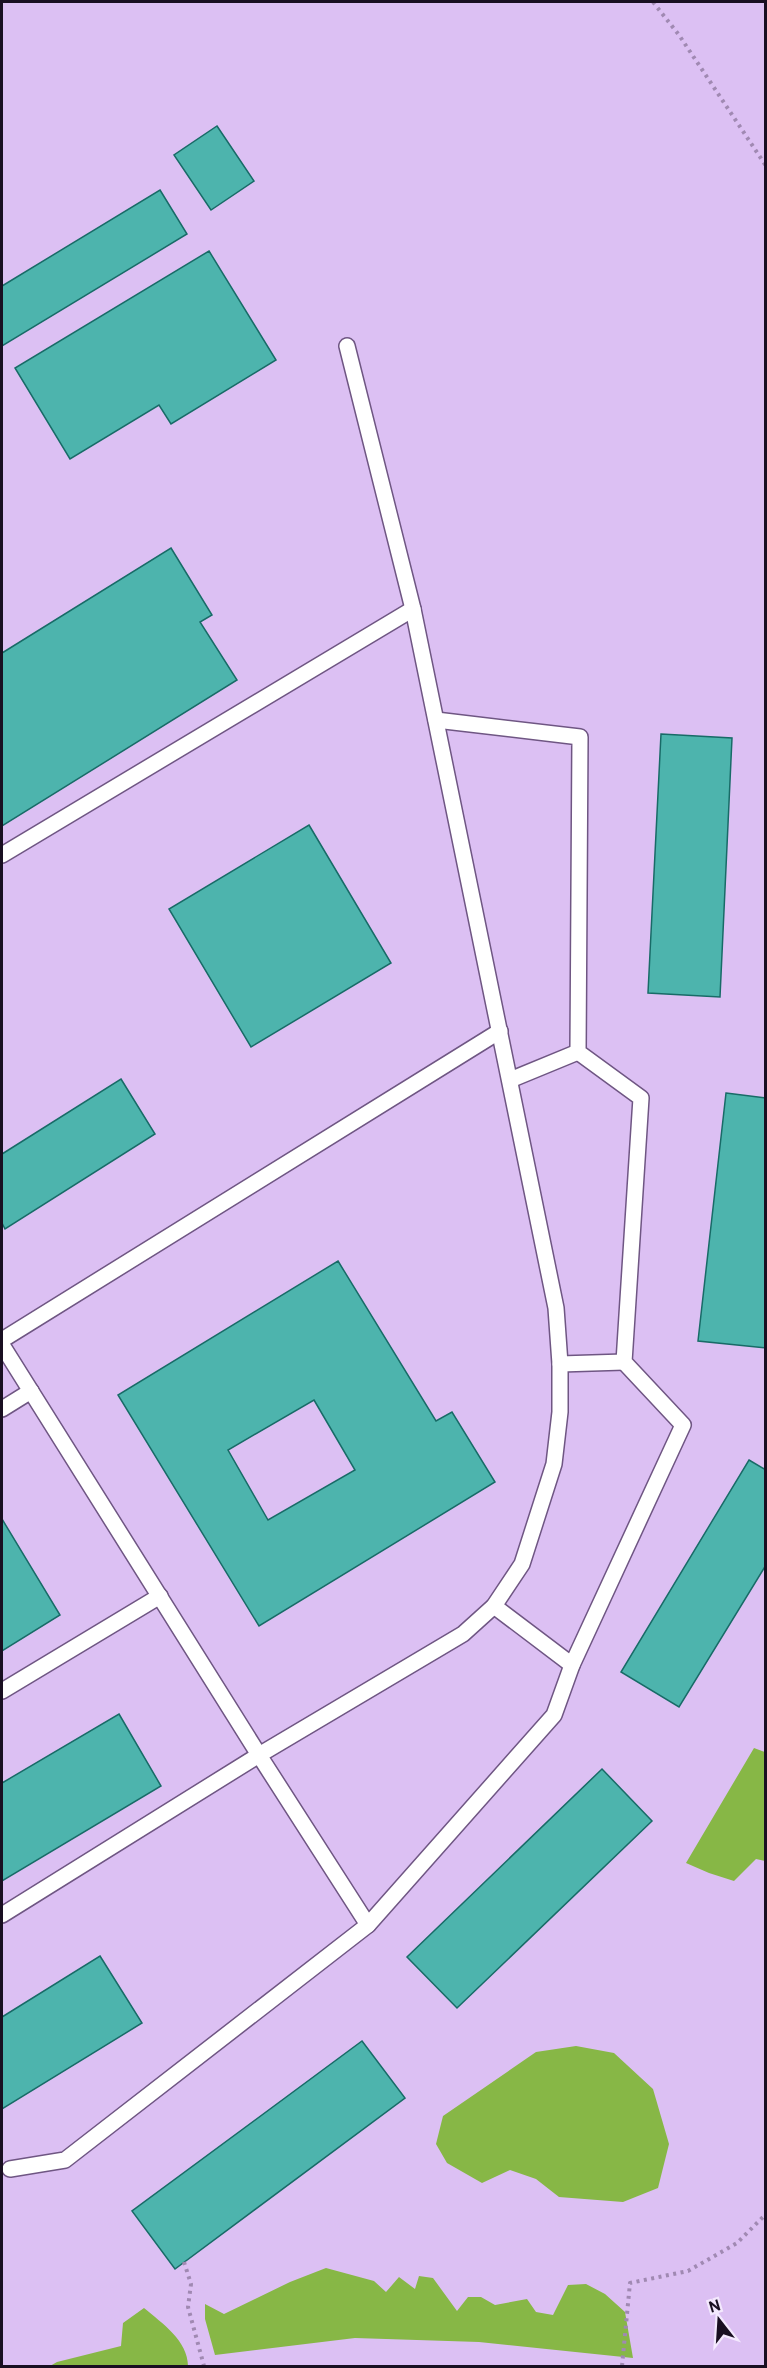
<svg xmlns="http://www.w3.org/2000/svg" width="767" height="2368" font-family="Overpass,sans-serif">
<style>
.green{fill:#87b746}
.building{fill:#4db4ad;stroke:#186b67;stroke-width:1.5;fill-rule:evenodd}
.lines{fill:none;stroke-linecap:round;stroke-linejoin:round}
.service-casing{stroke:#6f5683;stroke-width:18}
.path{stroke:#a089b2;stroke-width:4;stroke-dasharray:3 4.5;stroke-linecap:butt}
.service{stroke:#fff;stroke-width:15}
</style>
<rect width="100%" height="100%" fill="#dcc0f3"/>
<g class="green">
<path d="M754,1748L765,1752V1861L756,1859L734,1881L709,1873L686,1863Z"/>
<path d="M576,2046L614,2053L653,2089L669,2144L658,2188L623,2202L559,2197L536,2179L510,2170L482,2183L447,2163L436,2144L443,2116L536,2052Z"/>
<path d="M326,2268L374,2281L386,2292L399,2277L415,2289L419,2276L433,2278L457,2311L468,2297H481L495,2305L527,2299L536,2312L553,2315L568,2285L586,2284L605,2294L625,2312L633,2358L479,2342L355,2338L215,2355L205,2319V2304L224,2314L290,2282Z"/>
<path d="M144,2308C162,2323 188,2341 188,2366H50L57,2362L121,2346L123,2323Z"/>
</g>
<g class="building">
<path d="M217,126L254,181L211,210L174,155Z"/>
<path d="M160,190L187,234L2,346V286Z"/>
<path d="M209,251L276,360L171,424L159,405L70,459L15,368Z"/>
<path d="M171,548L212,615L200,622L237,680L2,826V653Z"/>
<path d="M661,734L732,738L720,997L648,993Z"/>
<path d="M309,825L391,963L251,1047L169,909Z"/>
<path d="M121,1079L155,1134L5,1229L2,1223V1154Z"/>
<path d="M726,1093L766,1098V1348L698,1341Z"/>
<path d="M338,1261L436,1421L452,1412L495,1482L259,1626L118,1395ZM314,1400L355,1470L268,1520L228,1450Z"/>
<path d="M749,1460L766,1470V1565L679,1707L621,1672Z"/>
<path d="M2,1519L60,1615L2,1651Z"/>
<path d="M119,1714L161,1786L2,1881V1783Z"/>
<path d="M602,1769L652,1821L457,2008L407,1957Z"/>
<path d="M100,1956L142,2023L2,2109V2017Z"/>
<path d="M362,2041L405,2098L175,2269L132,2211Z"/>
</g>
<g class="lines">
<g class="service-casing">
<g id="service">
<path d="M347,346L413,609L556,1308L560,1364V1412L554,1464L522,1564L494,1606L463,1634L259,1755L368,1925"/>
<path d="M2,855L413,609"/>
<path d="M510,1080L578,1052"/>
<path d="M2,1340L500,1031"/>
<path d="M2,1345L259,1755L2,1915"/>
<path d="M560,1364L624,1362"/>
<path d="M2,1409L31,1391"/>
<path d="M494,1606L572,1665"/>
<path d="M2,1691L160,1596"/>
<path d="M10,2169L65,2160L368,1925L554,1715L572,1665L683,1425L624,1362L641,1098L578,1052L580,737L436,720"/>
</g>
</g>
<g class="path">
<path d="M653,2L679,35L766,166"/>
<path d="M184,2262L191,2284L188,2307L204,2366"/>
<path d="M622,2366L630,2283L688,2271L737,2243L766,2214"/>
</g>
<use href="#service" class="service"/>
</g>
<rect width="767" height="2368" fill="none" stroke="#190f21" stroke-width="6"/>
<g transform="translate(719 2320) rotate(343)" stroke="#f4e9fe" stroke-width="4.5" paint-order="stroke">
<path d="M0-4.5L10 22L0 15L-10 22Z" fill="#190f21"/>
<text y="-9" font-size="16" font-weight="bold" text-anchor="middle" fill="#190f21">N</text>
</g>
</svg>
